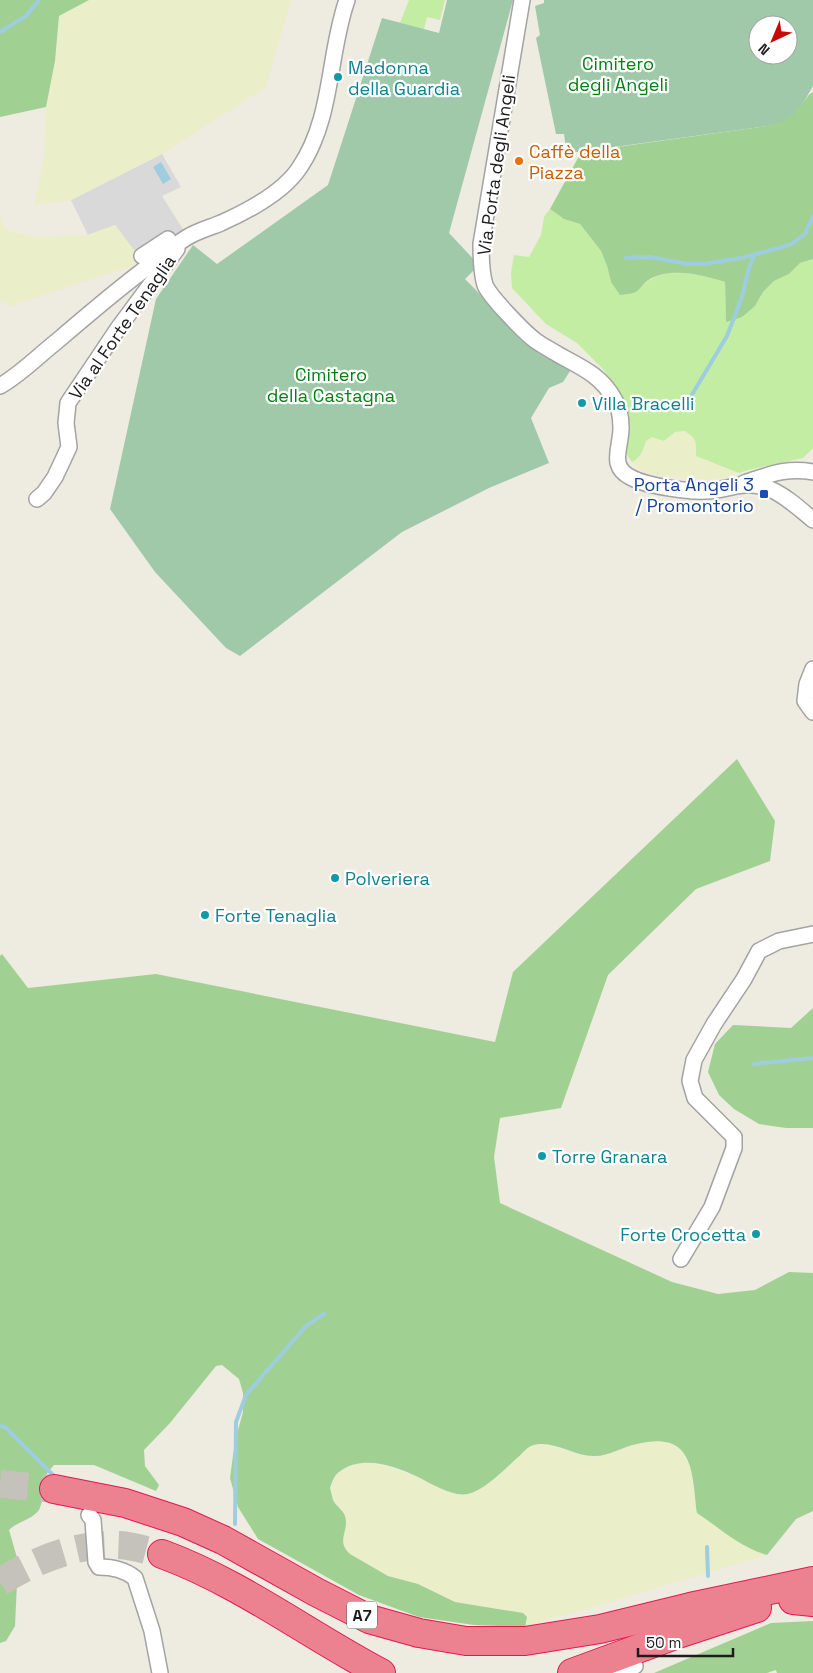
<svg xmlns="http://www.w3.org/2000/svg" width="813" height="1673" font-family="'Space Grotesk',sans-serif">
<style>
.residential{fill:#dad9d9}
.farmland{fill:#eaefca}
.grass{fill:#c3eda2}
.forest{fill:#a1d192}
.cemetery{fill:#a0c9a9;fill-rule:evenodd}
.water{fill:#9ecde0}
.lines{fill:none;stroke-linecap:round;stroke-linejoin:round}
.stream{stroke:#9ecde0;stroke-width:4}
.motorway-tunnel{stroke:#c4c2ba;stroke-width:28;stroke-dasharray:28 14;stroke-linecap:butt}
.minor-casing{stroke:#a3a3a3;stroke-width:18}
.motorway-casing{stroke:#e31852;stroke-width:30}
.minor{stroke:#fff;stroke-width:15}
.motorway{stroke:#ec8290;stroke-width:28}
.culture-dot{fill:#0f9aa8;stroke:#fff;stroke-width:2}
.food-dot{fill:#e8710a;stroke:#fff;stroke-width:2}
.transit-dot{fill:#1a4fb4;stroke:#fff;stroke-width:2}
.labels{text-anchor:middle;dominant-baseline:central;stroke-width:4.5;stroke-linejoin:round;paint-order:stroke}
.shield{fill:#fff;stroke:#606060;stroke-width:1}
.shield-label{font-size:16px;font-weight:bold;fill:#1c1c1c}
.park-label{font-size:18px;fill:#048015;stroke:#fff}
.culture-label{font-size:18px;fill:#0d838f;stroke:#fff;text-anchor:start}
.food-label{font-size:18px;fill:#c56008;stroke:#fff;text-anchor:start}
.street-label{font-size:18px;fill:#1c1c1c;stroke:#fff}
.transit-label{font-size:18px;fill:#164399;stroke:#fff;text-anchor:end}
</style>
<rect width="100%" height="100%" fill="#eeebe1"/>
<path class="residential" d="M162,154L181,187L162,196L186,234L143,262L115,225L88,235L71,200Z"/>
<g class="farmland">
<path d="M89,0H291L266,87L162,154L71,200L34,205L44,156L46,107L55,61L59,16Z"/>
<path d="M0,215L4,229L34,237L88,235L115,225L143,262L10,306L0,301Z"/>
<path d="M685,431L694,437L696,442V456L739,473L716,481L649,474L638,468L632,462L638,458L642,453L646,441L652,437L668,439L675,432Z"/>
<path d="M664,1441L683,1450L690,1464L697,1513L758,1552L767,1555L525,1627L527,1618L523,1613L455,1602L418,1584L388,1576L350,1554L345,1550L342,1539L346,1520L344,1514L333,1499L330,1488L335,1476L340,1471L356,1464L368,1462L375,1463L418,1477L444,1491L467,1494L495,1478L530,1446L547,1444L583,1456L600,1457L637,1444Z"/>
</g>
<g class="grass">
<path d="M409,0H445L440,20L427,17L396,142L418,28L400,23Z"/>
<path d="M550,209L564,219L580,224L601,251L607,266L611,282L636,292C640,288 644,283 648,281C670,266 702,275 725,282L726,322L755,306L763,292L774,281L789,274L800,263L813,259V448L803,458L748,470L739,473L696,456C696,441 697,439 685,431L675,432L664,441L652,437L646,441C643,451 641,457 632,462L626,453L622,444L623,404L615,386L604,370L577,343L546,324L512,288L511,273L514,255L529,257L541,235L544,217Z"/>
</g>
<g class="forest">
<path d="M0,0H89L59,16L55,61L46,107L0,117Z"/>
<path d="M813,92V259L800,263L789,274L774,281L763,292L755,306L742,317L726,322L725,282C702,275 669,266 647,281C643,284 640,289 636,292C631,294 625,294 620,295L611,282L607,266L601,251L580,224L564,219L550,209L578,158L588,151L767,126C781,121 793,116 802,104C806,100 807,95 813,92Z"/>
<path d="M737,759L775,821L770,861L696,889L608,975L561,1108L500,1118L494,1157L500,1203L672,1282L718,1294L755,1290L789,1272L813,1273V1511L796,1519L767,1555C739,1547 720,1528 697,1513C692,1471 694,1430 637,1444C622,1447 608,1457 593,1456C573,1456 551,1438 531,1446C526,1448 521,1455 517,1458C504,1470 485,1490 468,1494C452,1497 432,1484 418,1477C395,1466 362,1454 339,1472C334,1476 332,1482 330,1488C331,1492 332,1496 333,1500C336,1506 343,1510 345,1516C350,1531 335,1540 350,1554L388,1576L418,1584L455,1602L523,1613L527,1617L525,1627L474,1625L419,1617L359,1595L258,1539L238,1507L230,1478L235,1441L243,1412V1393L239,1379L222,1365L216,1366L170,1423L144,1450L145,1466L159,1485L156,1491L94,1465H54C51,1469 46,1473 45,1478C43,1489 44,1499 39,1510C33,1519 17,1522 9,1530L18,1561L15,1626L6,1641L0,1643V956L2,954L28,988L156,974L495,1042L513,972Z"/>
<path d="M813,1008V1128H786L759,1124L734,1109L719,1095L708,1072L715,1044L733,1025L791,1028Z"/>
<path d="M813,1621V1673H777L776,1670L767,1673H654L771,1623Z"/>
</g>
<g class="cemetery">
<path d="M447,0H513L449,233L479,265L465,279L538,353L572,368L563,382L549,388L531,418L549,463L489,488L402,532L240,656L226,648L155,572L110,509L156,299L193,245L217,264L328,185L382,18L439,33Z"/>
<path d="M544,0H813V86L802,105L793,115L783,121L767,126L570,153L566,148L564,134H556L536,38L540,35L535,6L544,3ZM758,25H788V55H758Z"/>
</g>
<path class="water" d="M161,162L171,179L163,184L153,167Z"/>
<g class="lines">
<g class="stream">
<path d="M0,32L26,16L39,0"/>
<path d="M626,258L650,257L688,264H704L741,258L790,245L805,234L813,216"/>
<path d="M690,398L727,336L742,297L748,271L754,255"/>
<path d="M754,1064L813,1058"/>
<path d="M0,1426L5,1427L54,1476"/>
<path d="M235,1524L236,1422L246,1395L306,1326L324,1314"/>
<path d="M707,1547L708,1576"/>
</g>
<g class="motorway-tunnel">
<path d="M0,1484L54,1489"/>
<path d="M0,1582C36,1560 76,1543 120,1545C134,1546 148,1551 162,1554"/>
</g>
<g class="minor-casing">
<g id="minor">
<path d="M522,0L481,244C481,257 481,272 485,285C490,297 525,333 536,341C543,346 551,350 559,355C581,367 602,376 614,399C620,408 621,417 621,428C621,448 608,467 632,478C647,486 689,492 706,491C731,490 744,479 770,489C786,496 800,509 813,520"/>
<path d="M142,256L168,239"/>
<path d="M0,386C21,374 37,357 56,342C84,318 112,294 141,272C156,260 170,248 186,238C197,231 209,228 221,223C248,211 284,192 300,167C333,118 328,54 347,0"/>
<path d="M744,483C769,475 786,467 813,472"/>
<path d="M37,499L44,493L55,477L69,447L66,423L68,403L119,327L177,249"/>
<path d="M813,669L807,684L805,701L813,712"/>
<path d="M681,1259L712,1207L734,1148V1137L695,1098L690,1081L694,1060L714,1024L744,979L759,951L779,941L813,934"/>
<path d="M89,1515L93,1520L96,1562L99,1567C112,1567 125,1570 135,1578L152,1631L160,1673"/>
<path d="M618,1673L635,1666"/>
</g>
</g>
<g class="motorway-casing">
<g id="motorway">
<path d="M54,1489L125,1503L183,1522L223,1540L316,1592L369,1619L419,1633L466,1641H525L600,1629L690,1607L813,1581"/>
<path d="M162,1554C241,1583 307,1634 381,1673"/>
<path d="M793,1600L813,1602"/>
<path d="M572,1673L678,1634L757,1608"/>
</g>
</g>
<use href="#minor" class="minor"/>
<use href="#motorway" class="motorway"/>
</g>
<g class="culture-dot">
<circle cx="338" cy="77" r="5"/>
<circle cx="582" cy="403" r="5"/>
<circle cx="335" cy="878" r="5"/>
<circle cx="205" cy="915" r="5"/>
<circle cx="542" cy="1156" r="5"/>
<circle cx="756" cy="1234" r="5"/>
</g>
<circle class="food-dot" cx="519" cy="161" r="5"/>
<rect class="transit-dot" x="759" y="489" width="10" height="10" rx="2.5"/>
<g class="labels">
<rect class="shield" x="347" y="1601.5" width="30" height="27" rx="4"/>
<g class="shield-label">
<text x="362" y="1615">A7</text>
</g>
<g class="park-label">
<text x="618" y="63">Cimitero<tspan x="618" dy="21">degli Angeli</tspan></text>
<text x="331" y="374">Cimitero<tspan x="331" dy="21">della Castagna</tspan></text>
</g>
<g class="culture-label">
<text x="348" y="67">Madonna<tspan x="348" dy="21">della Guardia</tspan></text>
<text x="592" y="403">Villa Bracelli</text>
<text x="345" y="878">Polveriera</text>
<text x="215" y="915">Forte Tenaglia</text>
<text x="552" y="1156">Torre Granara</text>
<text x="746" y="1234" text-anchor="end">Forte Crocetta</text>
</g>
<g class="food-label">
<text x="529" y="151">Caffè della<tspan x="529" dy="21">Piazza</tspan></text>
</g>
<g class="street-label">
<text transform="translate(496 165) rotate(-82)">Via Porta degli Angeli</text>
<text transform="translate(122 327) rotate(-55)">Via al Forte Tenaglia</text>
</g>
<g class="transit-label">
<text x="754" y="484">Porta Angeli 3<tspan x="754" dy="21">/ Promontorio</tspan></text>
</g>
</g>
<g transform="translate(773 40) rotate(224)"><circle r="24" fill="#ffffff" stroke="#a4a4a4"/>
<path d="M0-4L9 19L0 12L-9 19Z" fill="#c80b00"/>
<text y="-8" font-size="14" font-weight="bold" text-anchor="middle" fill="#1c1c1c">N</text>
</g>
<path d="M638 1648v8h95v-8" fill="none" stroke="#1c1c1c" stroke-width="2.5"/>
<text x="646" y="1648" font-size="15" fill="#1c1c1c" stroke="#ffffff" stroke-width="4" paint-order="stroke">50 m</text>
</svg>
